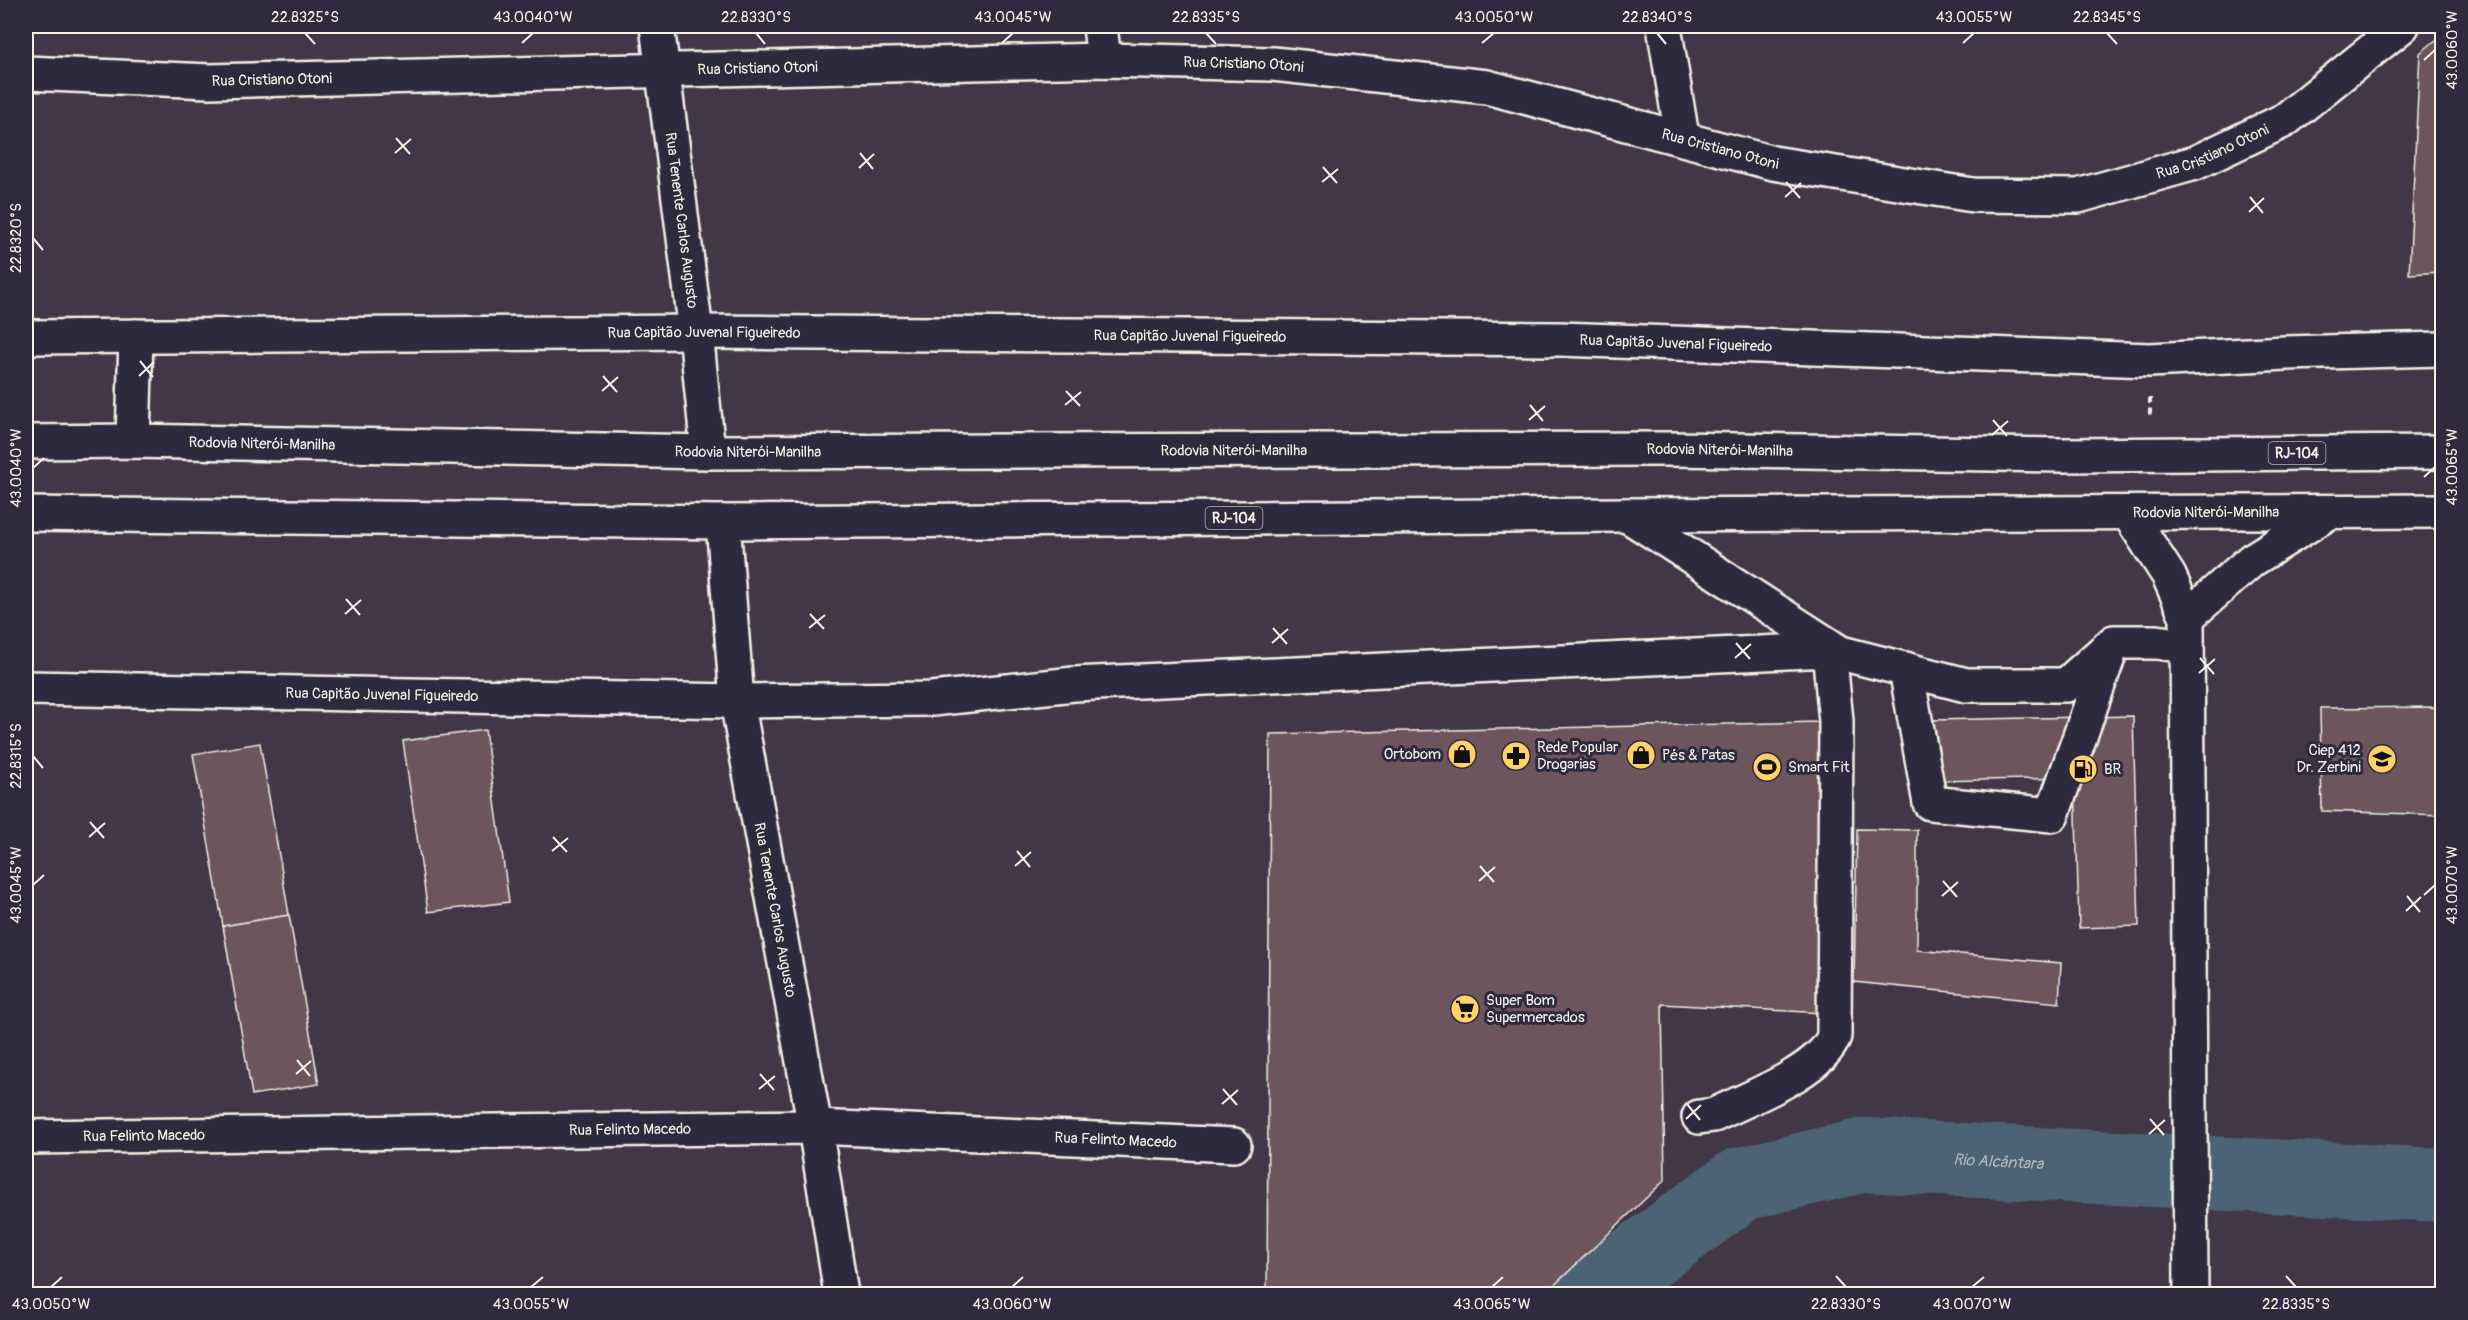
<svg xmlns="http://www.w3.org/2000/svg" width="2468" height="1320" font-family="Pangolin,sans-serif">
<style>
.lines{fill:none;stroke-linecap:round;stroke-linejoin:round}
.river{stroke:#4b6475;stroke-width:74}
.building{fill:#6c555b;stroke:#f4f1e8;stroke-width:1.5}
.minor-casing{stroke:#f4f1e8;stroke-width:38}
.highway-casing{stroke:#f4f1e8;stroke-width:38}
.path{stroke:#f4f1e8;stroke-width:4;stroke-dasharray:6 4.5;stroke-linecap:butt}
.minor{stroke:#2f2a3d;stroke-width:33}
.highway{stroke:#2f2a3d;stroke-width:33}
.ticks{fill:none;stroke:#f4f1e8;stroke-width:2}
.labels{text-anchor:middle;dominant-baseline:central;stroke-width:6;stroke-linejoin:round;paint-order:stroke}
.shield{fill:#2f2a3d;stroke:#b9b5b5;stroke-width:1.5}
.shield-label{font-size:14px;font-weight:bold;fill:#f4f1e8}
.street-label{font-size:15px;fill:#f4f1e8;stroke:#2f2a3d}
.poi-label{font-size:15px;fill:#f4f1e8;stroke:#2f2a3d;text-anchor:start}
.water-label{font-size:16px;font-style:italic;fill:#b0b9ba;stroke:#2f2a3d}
.neatline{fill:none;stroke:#f4f1e8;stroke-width:2}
.ticks-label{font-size:15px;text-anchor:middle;fill:#f4f1e8}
</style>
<rect width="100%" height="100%" fill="#413746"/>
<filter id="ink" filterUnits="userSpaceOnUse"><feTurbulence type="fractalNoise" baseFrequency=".0167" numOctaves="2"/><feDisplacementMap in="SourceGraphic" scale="12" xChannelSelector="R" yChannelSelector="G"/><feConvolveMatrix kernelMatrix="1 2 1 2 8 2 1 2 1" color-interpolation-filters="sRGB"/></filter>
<g filter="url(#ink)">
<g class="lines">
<path class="river" id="s1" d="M1592,1294L1741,1184L1865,1155L2442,1185"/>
</g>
<g class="building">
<path d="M2442,35V272L2409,274L2420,53Z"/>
<path d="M2442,707V815L2322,811L2320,708Z"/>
<path d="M2133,716L2139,926L2079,928L2075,778L1933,781L1932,720Z"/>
<path d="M1822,722L1823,1013L1662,1004L1665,1180L1545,1294H1267L1270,734Z"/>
<path d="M485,730L509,902L428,912L403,741Z"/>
<path d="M260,743L289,915L223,926L193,754Z"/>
<path d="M1857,829L1917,830V950L2061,963L2059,1003L1854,982Z"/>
<path d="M289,915L319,1084L252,1095L223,926Z"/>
</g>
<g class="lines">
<g class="minor-casing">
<g id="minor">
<path id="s2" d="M657,26L696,332L708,452"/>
<path d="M1100,26L1104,60"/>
<path d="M1664,26L1682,137"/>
<path id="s3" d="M26,73L209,81L1104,60L1273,64L1487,87L1773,163L1973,195L2078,196L2195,163L2285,120L2402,26"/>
<path id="s4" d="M26,337L696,332L1559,339L2150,360L2285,353L2442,349"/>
<path d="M133,441L136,336"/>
<path d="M2129,514L2169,576L2187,617L2191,1294"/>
<path d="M1627,515L1836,650"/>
<path id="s5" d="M723,522L737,701L815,1127L841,1294"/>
<path d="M2187,617L2252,560L2328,513"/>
<path d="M1906,669L1930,803L2052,815L2112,646"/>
<path id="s6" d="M26,688L737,701L932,699L1074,684L1829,650L1966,685H2066L2114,642H2156L2187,646"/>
<path d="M1699,1117L1714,1115C1747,1099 1822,1071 1834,1036L1836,721L1829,650"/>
<path id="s7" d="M26,1137L815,1127L1234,1145"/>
</g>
</g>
<g class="highway-casing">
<g id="highway">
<path id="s8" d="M26,442L133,441L708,452L1670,449L2063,455L2442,452"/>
<path id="s9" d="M26,514L723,522L1627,515L2442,511"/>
</g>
</g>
<path class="path" d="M2150,398V417"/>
<use href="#minor" class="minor"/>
<use href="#highway" class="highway"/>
</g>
</g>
<path class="ticks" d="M305,33L315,44M756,33L765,44M1206,33L1216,44M1657,33L1666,44M2107,33L2117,44M522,43L533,33M1002,43L1013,33M1482,43L1494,33M1963,43L1974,33M2424,60L2435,50M396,138L410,154M395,153L411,139M860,153L873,169M1323,167L1337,183M859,168L874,154M1322,182L1338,169M1786,182L1800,198M1785,197L1801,183M2250,197L2263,213M2249,212L2264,198M33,238L43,250M140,361L153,377M139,376L154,362M603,376L617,392M602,391L618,377M1066,391L1080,406M1065,405L1081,392M1530,405L1543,421M1529,420L1545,406M1993,420L2007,436M1992,435L2008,421M33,468L44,458M2424,477L2435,467M346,599L360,615M345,614L361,600M810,614L824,629M809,628L825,615M1273,628L1287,644M1272,643L1288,629M1736,643L1750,659M1735,658L1751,644M2200,658L2214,674M2199,673L2215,659M33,756L43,768M90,822L104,838M89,837L105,823M553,837L567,852M552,851L568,838M1017,851L1030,867M1015,866L1031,852M1480,866L1494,882M1479,881L1495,867M1943,881L1957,897M33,885L44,875M2424,895L2435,885M1942,896L1958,882M2407,896L2420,912M2406,911L2421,897M297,1060L310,1076M296,1074L311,1061M760,1074L774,1090M759,1089L775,1076M1223,1089L1237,1105M1222,1104L1238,1090M1687,1104L1700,1120M1686,1119L1701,1105M2150,1119L2164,1135M2149,1134L2165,1120M1836,1276L1846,1287M2286,1276L2296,1287M51,1287L62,1277M531,1287L543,1277M1012,1287L1023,1277M1492,1287L1503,1277M1972,1287L1984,1277"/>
<defs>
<g id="shop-disc" transform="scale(1.5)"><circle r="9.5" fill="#ffd166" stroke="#2f2a3d"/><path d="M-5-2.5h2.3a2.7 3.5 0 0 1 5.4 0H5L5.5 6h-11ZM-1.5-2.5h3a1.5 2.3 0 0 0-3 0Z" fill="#111"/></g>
<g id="pharmacy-disc" transform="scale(1.5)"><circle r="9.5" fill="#ffd166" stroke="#2f2a3d"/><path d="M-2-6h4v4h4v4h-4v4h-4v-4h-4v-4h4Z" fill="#111"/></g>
<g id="school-disc" transform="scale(1.5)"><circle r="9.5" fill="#ffd166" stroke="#2f2a3d"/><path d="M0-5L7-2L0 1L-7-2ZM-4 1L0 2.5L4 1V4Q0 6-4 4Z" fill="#111"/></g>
<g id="stadium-disc" transform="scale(1.5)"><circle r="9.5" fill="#ffd166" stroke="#2f2a3d"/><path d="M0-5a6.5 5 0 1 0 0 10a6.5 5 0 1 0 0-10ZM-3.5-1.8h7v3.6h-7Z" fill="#111"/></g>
<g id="fuel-disc" transform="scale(1.5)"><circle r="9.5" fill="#ffd166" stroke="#2f2a3d"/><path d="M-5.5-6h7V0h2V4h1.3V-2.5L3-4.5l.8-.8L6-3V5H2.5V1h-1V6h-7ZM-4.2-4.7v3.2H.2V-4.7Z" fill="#111"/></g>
<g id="supermarket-disc" transform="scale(1.5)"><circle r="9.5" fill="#ffd166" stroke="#2f2a3d"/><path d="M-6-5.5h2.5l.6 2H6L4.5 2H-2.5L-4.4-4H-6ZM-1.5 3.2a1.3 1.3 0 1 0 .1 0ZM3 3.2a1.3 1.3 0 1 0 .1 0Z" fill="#111"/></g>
</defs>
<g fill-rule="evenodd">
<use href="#shop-disc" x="1462" y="754"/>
<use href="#shop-disc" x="1641" y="755"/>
<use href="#pharmacy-disc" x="1516" y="756"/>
<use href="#school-disc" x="2382" y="759"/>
<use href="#stadium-disc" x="1767" y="767"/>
<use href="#fuel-disc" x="2083" y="769"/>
<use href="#supermarket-disc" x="1465" y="1009"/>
</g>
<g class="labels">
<g class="shield">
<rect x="2268.5" y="442" width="57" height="22" rx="4.5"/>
<rect x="1205.5" y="507" width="57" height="22" rx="4.5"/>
</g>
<g class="shield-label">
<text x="2297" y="453">RJ-104</text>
<text x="1234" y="518">RJ-104</text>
</g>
<g class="street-label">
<text stroke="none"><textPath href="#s3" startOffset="1218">Rua Cristiano Otoni</textPath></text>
<text stroke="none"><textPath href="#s3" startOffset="732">Rua Cristiano Otoni</textPath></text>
<text stroke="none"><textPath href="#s3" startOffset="246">Rua Cristiano Otoni</textPath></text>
<text stroke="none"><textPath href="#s3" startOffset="1704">Rua Cristiano Otoni</textPath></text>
<text stroke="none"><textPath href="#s3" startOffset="2208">Rua Cristiano Otoni</textPath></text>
<text stroke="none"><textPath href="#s2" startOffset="196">Rua Tenente Carlos Augusto</textPath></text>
<text stroke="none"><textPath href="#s4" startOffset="678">Rua Capitão Juvenal Figueiredo</textPath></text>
<text stroke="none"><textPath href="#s4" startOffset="1164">Rua Capitão Juvenal Figueiredo</textPath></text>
<text stroke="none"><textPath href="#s4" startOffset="1650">Rua Capitão Juvenal Figueiredo</textPath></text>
<text stroke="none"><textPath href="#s8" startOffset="236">Rodovia Niterói-Manilha</textPath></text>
<text stroke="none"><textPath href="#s8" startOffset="1208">Rodovia Niterói-Manilha</textPath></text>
<text stroke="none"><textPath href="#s8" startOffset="1694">Rodovia Niterói-Manilha</textPath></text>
<text stroke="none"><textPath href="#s8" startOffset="722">Rodovia Niterói-Manilha</textPath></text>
<text stroke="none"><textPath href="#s9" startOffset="2180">Rodovia Niterói-Manilha</textPath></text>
<text stroke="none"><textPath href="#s6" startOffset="356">Rua Capitão Juvenal Figueiredo</textPath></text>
<text stroke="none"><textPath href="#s5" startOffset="392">Rua Tenente Carlos Augusto</textPath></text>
<text stroke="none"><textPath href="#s7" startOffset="604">Rua Felinto Macedo</textPath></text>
<text stroke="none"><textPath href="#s7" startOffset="118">Rua Felinto Macedo</textPath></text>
<text stroke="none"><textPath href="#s7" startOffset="1090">Rua Felinto Macedo</textPath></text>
</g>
<g class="poi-label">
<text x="1537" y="747">Rede Popular<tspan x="1537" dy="17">Drogarias</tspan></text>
<text x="2361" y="750" text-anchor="end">Ciep 412<tspan x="2361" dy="17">Dr. Zerbini</tspan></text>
<text x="1441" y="754" text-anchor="end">Ortobom</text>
<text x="1662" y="755">Pés &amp; Patas</text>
<text x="1788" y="767">Smart Fit</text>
<text x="2104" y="769">BR</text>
<text x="1486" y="1000">Super Bom<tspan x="1486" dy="17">Supermercados</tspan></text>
</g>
<g class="water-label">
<text stroke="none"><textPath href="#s1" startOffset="446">Rio Alcântara</textPath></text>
</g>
</g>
<rect width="2468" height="1320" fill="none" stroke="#2f2a3d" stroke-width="66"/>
<rect x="33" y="33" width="2402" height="1254" class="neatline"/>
<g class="ticks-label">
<text x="305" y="22">22.8325°S</text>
<text x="533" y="22">43.0040°W</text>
<text x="756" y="22">22.8330°S</text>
<text x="1013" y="22">43.0045°W</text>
<text x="1206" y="22">22.8335°S</text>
<text x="1494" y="22">43.0050°W</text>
<text x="1657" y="22">22.8340°S</text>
<text x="1974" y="22">43.0055°W</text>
<text x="2107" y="22">22.8345°S</text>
<text transform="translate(2452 50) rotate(-90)" y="5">43.0060°W</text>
<text transform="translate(16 238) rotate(-90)" y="5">22.8320°S</text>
<text transform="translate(2452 467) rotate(-90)" y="5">43.0065°W</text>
<text transform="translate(16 468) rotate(-90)" y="5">43.0040°W</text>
<text transform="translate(16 756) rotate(-90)" y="5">22.8315°S</text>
<text transform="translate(2452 885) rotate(-90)" y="5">43.0070°W</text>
<text transform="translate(16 885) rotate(-90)" y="5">43.0045°W</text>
<text x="51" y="1309">43.0050°W</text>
<text x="531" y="1309">43.0055°W</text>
<text x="1012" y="1309">43.0060°W</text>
<text x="1492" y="1309">43.0065°W</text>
<text x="1846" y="1309">22.8330°S</text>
<text x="1972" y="1309">43.0070°W</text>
<text x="2296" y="1309">22.8335°S</text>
</g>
</svg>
